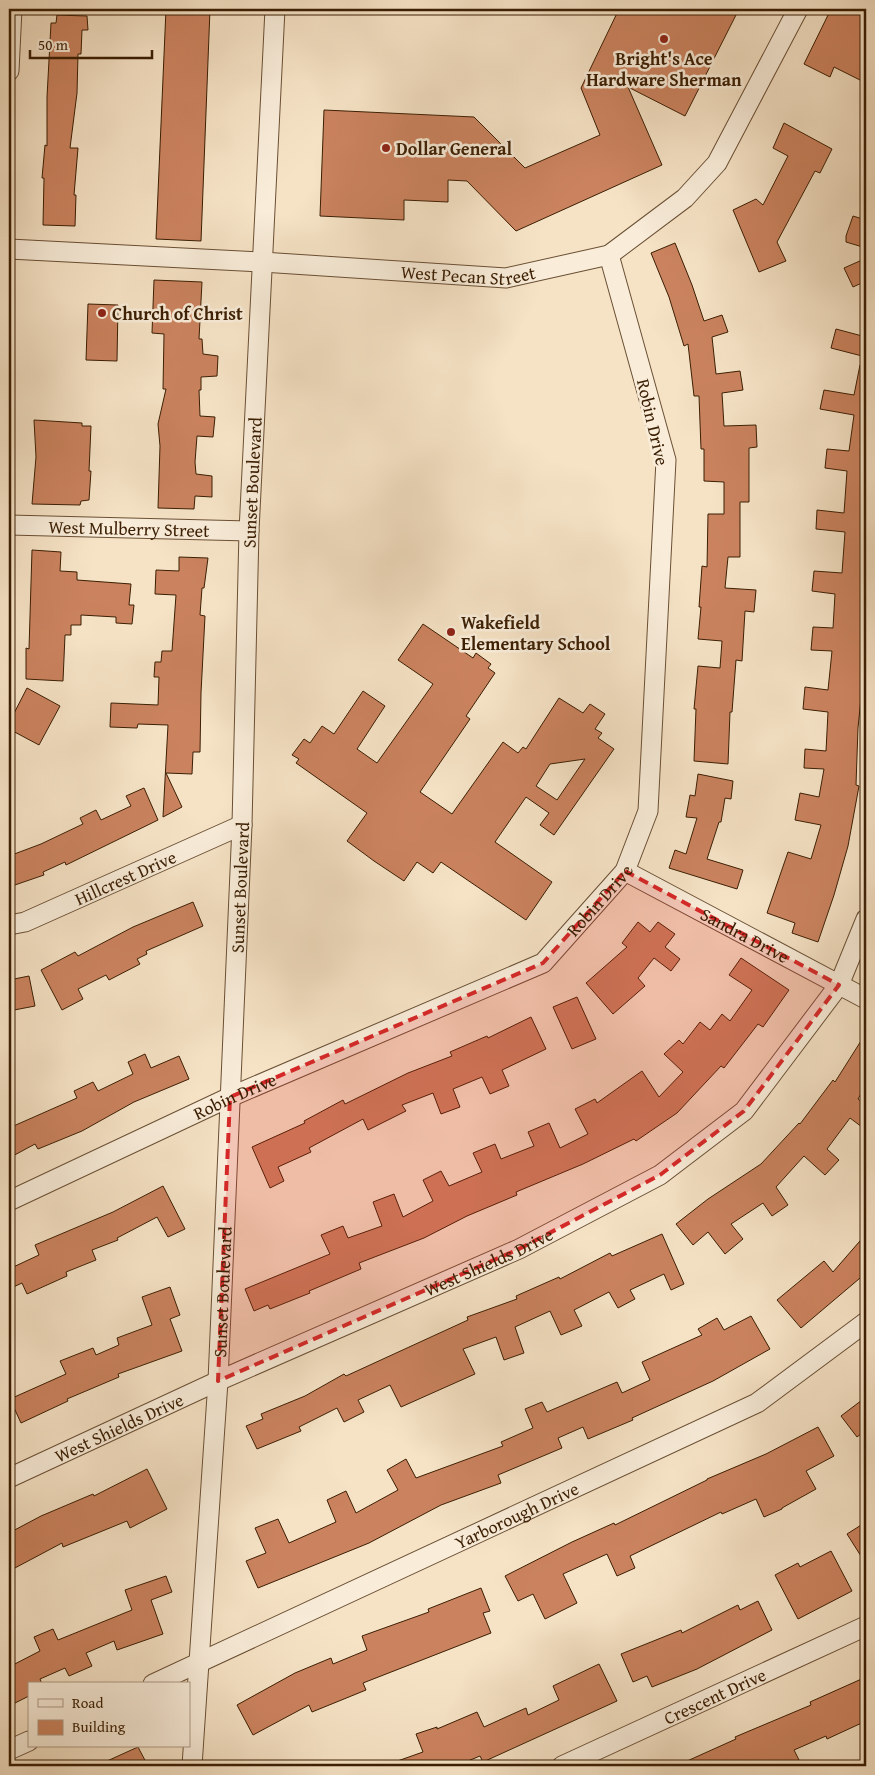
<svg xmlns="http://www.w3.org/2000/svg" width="875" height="1775" font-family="'Gentium Book Plus',serif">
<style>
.building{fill:#cb835f;stroke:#3b1e03;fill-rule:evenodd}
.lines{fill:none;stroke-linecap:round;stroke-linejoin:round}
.street-casing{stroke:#6a4f34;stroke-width:21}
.street{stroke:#f9edda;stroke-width:19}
.marked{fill:#d62828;fill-opacity:0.2;stroke:#d62828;stroke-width:4;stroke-dasharray:10 6;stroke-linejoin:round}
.poi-dot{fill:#8f2418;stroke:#f9edda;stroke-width:2}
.labels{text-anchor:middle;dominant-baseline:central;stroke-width:5;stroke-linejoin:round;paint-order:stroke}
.poi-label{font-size:18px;font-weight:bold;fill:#3b1e03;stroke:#f9edda;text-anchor:start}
.street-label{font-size:18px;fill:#3b1e03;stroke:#f9edda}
</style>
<rect width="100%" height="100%" fill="#f6e3c6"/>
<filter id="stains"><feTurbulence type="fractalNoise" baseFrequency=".004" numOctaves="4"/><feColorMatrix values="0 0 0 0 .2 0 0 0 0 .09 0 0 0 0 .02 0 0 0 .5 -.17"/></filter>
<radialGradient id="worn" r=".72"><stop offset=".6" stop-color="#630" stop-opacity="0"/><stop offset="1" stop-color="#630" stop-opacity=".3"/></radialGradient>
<g class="building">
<path d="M166,9H210L201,241L156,239Z"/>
<path d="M619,9H739L685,116L628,87L662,165L516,231L467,181L448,180V202L404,200V220L320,216L324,110L474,117L525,168L600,135L581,88Z"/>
<path d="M831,9H866V83L834,67L830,77L804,64Z"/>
<path d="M57,15L87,16L88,30H82L81,54H78L77,93L70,148H78L74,195H76L75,226L43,225L44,178H42L45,145L47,146V97L51,23H56Z"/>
<path d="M784,123L832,149L820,173L815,171L777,242L786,261L759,272L733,210L756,199L763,205L788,156L773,148Z"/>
<path d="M853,216L866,220V248L846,242V236Z"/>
<path d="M675,243L692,285L704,321L722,315L728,332L712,337L716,374L740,371L743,390L722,393L724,426L756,425L757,447L749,448V502H740V557H728L725,588L756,590L754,612L745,611L742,661L736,660L732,712H730L728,764L694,761L696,709H694L698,666L720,668L722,641L698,639L701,607H699L702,566L707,567L708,514H724V482L704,481V449H701L699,396H694L688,344L684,346L669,297L651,253Z"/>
<path d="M862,260L866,271V281L853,287L844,268Z"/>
<path d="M154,280L202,282L199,339H202L203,354L218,356L217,376L201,377V390H199L200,416L215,417L213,437L197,436L195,462L196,474L212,476V497L195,496L194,509L158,508L160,446L158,424L166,389H163L164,334L152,333Z"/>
<path d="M88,304L118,305L117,361L86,360Z"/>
<path d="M836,329L866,337V357L831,348Z"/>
<path d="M860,365L866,366V621L864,668L858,728L856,785L859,786L848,846L834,895L818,942L792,933L795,923L767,913L788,852L811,859L821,825L795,820L800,793L819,797L824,769L804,768L805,749L826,751L828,712L803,709L805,687L828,690L832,651L811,650L813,627L833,628L835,594L812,591L814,571L842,573L845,532L816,529L817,510L844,513L847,471L825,468L827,449L849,451L854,415L820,409L824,390L854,395Z"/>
<path d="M34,420L82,423V426H91L89,471H91L89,500L81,501L80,505L32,504L36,457Z"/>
<path d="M32,550L61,552L60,571L77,572V580L131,584L129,605H134L132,624L116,623V617L81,615V625H71V635H65L63,681L26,679V648L29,649Z"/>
<path d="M179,557L208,558L204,588H202L200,615L205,616L201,693L200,752H193L192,774L166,773L182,807L163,817L168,725L138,724L137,728L110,727L111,703L158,705L159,677H154L155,662H161L162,651H172L176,595L155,594L156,570L179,571Z"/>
<path d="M423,624L473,658L476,653L491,664L488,668L495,673L466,716L470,719L420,792L452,814L503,742L518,753L523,747L526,749L559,698L583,713L590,704L605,714L595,729L602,733L598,738L614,749L554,835L540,825L549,813L526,797L495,842L552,882L526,920L441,862L433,873L417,862L404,881L374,861L347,841L367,813L296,763L299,759L292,755L304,739L310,743L322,726L334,734L363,691L385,706L357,749L377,763L433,684L398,660ZM585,759L557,800L536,786L550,764Z"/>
<path d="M27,688L60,706L39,745L9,729V723Z"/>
<path d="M698,774L733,781L731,799L725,798L721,822H719L707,859L743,870L737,889L669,868L675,850L686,854L697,818L686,817L690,795L695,796Z"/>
<path d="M144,788L158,820L66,865L65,862L43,872L44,875L9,887V856L41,844L83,824L80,818L96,810L101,820L131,806L126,796Z"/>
<path d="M193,902L203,926L146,951L147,954L137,959L140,964L109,980L106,975L78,989L83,999L62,1010L41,970L75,952L78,956L133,927Z"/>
<path d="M638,922L650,932L658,922L675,934L665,947L680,959L671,971L654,958L638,978L645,986L613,1014L586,983L627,947L622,943Z"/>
<path d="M741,958L789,990L763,1027L758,1024L724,1068L721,1066L677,1113L636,1141L634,1139L583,1164L516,1192L517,1195L467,1216L424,1238L359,1263L361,1269L309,1291L310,1293L270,1309L268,1305L254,1311L245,1289L330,1254L321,1235L343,1226L348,1238L382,1226L373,1202L394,1194L403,1217L433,1201L423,1180L441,1171L449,1186L482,1172L473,1153L495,1144L501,1159L534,1146L528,1132L549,1123L560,1148L588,1134L575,1109L595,1099L597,1103L642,1071L659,1097L683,1072L664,1054L679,1040L683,1044L700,1022L710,1030L722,1014L730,1021L752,990L729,975Z"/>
<path d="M29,976L35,1006L9,1011V980Z"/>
<path d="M577,997L596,1039L572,1049L553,1007Z"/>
<path d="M531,1017L546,1049L502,1070L509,1086L490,1094L482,1077L453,1089L460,1107L441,1114L433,1093L402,1105L406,1111L368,1130L363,1119L309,1148L311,1152L278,1167L284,1181L270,1188L252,1147L305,1123L304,1121L343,1100L345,1104L408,1073L452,1056L450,1052L487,1036L488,1038Z"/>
<path d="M866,1033V1085L858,1099L866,1105V1130L850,1118L827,1149L839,1160L825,1175L804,1156L776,1187L788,1205L772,1216L763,1203L731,1224L743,1239L725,1254L708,1232L693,1245L676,1224L708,1199L761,1164L799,1123L800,1124L833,1080L835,1082Z"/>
<path d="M145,1054L151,1068L179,1056L189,1079L134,1102L82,1131L38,1149L35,1144L9,1158V1128L77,1098L74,1091L93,1082L98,1091L133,1074L128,1062Z"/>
<path d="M163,1186L185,1229L168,1237L157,1217L117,1238L118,1240L92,1250L96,1260L66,1272L67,1276L27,1294L22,1283L9,1289V1269L39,1255L35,1245L113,1212Z"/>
<path d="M662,1234L684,1284L671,1290L664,1274L630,1290L635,1299L618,1308L609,1292L574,1310L582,1326L561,1335L550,1311L515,1327L524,1353L504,1360L496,1337L463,1349L475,1374L401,1407L390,1385L358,1400L364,1412L344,1422L337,1408L299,1427L301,1431L257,1449L246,1426L263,1419L261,1414L305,1396L344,1374L346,1376L468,1320L467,1317L517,1299L516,1296L559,1277L560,1279L610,1253L612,1256Z"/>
<path d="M866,1234V1273L801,1328L777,1300L824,1261L833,1272Z"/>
<path d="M170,1287L180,1315L170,1319L182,1351L118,1374L119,1377L67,1399L68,1401L21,1423L10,1399L66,1374L60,1361L93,1348L96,1355L119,1345L117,1338L152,1325L142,1297Z"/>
<path d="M751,1316L770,1349L713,1381L632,1418L633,1420L588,1439L583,1427L558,1438L562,1448L498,1475L501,1483L441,1505L369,1543L258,1588L246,1561L266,1553L255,1528L278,1519L289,1543L336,1522L327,1500L346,1491L356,1513L398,1490L387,1470L406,1459L416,1478L503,1446L501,1442L533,1428L525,1409L542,1402L547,1412L617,1382L622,1393L650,1380L642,1362L702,1335L698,1329L717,1318L724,1330Z"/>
<path d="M866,1397V1430L857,1437L841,1416Z"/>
<path d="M818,1427L834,1456L806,1471L816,1489L782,1508V1509L764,1517L756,1499L722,1514L721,1512L630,1556L635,1568L617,1576L607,1554L563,1574L577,1603L545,1619L533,1594L518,1601L505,1576L572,1542L614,1523L615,1525L707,1480V1479L766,1454Z"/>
<path d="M147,1469L167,1509L130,1528L127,1521L63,1547L62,1543L13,1569L9,1562V1533L41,1516L93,1494L94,1496Z"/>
<path d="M866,1522V1564L847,1534Z"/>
<path d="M831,1551L852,1591L798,1619L775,1575L798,1563L800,1567Z"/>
<path d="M166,1576L172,1592L151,1600L163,1634L117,1650L114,1641L86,1653L92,1666L69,1676L65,1668L40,1679L42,1684H29V1696L9,1706V1667L40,1651L34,1637L53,1629L58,1640L132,1610L125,1590Z"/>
<path d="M481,1588L490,1611L483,1613L491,1633L363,1683L366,1690L312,1712L309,1705L253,1735L237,1705L295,1673L331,1658L333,1664L367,1650L362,1636L429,1612L428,1609Z"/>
<path d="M758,1601L772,1630L697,1669L652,1687L647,1676L633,1682L621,1654L681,1630L682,1633L738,1605L740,1610Z"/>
<path d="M599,1664L617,1701L483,1762L480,1756L456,1766H389V1764L423,1752L416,1734L437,1727V1729L477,1712L484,1727L526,1708L528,1715L559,1700L553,1686Z"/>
<path d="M866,1677V1721L827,1739L826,1736L794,1750L799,1760L785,1766H676L736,1739L735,1737L811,1705L810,1702Z"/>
<path d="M138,1747L148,1766H96Z"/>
</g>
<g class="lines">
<g class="street-casing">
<g id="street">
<path d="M9,71L12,9"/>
<path id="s1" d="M9,249L262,262L506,278L609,255L685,198L717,163L798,9"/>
<path id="s2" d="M9,525L249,531"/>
<path id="s3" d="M625,871L866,999"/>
<path id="s4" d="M9,925L25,922L242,825"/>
<path id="s5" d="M9,1201L230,1097L543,963L625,871L648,811L666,460L609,255"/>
<path id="s6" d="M9,1478L218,1381L519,1249L660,1175L744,1111L839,985L866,919"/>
<path id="s7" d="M153,1684L757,1403L866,1322"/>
<path d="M9,1750L29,1741"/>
<path id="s8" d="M192,1766L218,1381L242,825L249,531L275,9"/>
<path id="s9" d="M562,1766L866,1626"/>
</g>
</g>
<use href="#street" class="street"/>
</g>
<path class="marked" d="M625,871L839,985L744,1111L660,1175L519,1249L218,1381L230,1097L543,963Z"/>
<g class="poi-dot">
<circle cx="664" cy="39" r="5"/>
<circle cx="386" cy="148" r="5"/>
<circle cx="102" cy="313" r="5"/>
<circle cx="451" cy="632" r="5"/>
</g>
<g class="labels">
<g class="poi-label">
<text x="664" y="58" text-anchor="middle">Bright's Ace<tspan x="664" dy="21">Hardware Sherman</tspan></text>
<text x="396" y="148">Dollar General</text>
<text x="112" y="313">Church of Christ</text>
<text x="461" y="622">Wakefield<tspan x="461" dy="21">Elementary School</tspan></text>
</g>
<g class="street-label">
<text stroke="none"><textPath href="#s1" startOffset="460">West Pecan Street</textPath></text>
<text transform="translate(653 422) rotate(77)">Robin Drive</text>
<text stroke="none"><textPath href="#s8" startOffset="1285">Sunset Boulevard</textPath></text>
<text stroke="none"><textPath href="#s2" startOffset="120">West Mulberry Street</textPath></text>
<text stroke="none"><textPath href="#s4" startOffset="126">Hillcrest Drive</textPath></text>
<text stroke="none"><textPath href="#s8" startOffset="880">Sunset Boulevard</textPath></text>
<text stroke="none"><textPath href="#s5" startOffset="669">Robin Drive</textPath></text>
<text stroke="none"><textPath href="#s3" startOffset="136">Sandra Drive</textPath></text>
<text stroke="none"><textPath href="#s5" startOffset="249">Robin Drive</textPath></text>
<text stroke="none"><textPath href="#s6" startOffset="526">West Shields Drive</textPath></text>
<text stroke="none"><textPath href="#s8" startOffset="475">Sunset Boulevard</textPath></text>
<text stroke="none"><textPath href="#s6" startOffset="121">West Shields Drive</textPath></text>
<text stroke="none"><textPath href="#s7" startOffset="401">Yarborough Drive</textPath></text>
<text stroke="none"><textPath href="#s9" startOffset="168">Crescent Drive</textPath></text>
</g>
</g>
<rect width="875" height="1775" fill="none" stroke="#f6e3c6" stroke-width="30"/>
<rect x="10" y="10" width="855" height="1755" fill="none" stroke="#3b1e03" stroke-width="2.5"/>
<rect x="15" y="15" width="845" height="1745" fill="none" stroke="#3b1e03"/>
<rect x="28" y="1682" width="162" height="65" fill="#f9edda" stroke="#ad9a84"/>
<rect x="38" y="1699" width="25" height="8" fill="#f9edda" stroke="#ad9a84"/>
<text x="72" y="1708" font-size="15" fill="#3b1e03">Road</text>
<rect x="38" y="1720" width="25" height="15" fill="#cb835f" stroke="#ad9a84"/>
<text x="72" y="1732" font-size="15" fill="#3b1e03">Building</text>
<path d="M30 50v8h122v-8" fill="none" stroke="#3b1e03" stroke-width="2.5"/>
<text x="38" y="50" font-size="15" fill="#3b1e03" stroke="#f9edda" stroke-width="4" paint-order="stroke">50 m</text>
<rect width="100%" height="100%" filter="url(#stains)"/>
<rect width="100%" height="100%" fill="url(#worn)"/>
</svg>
